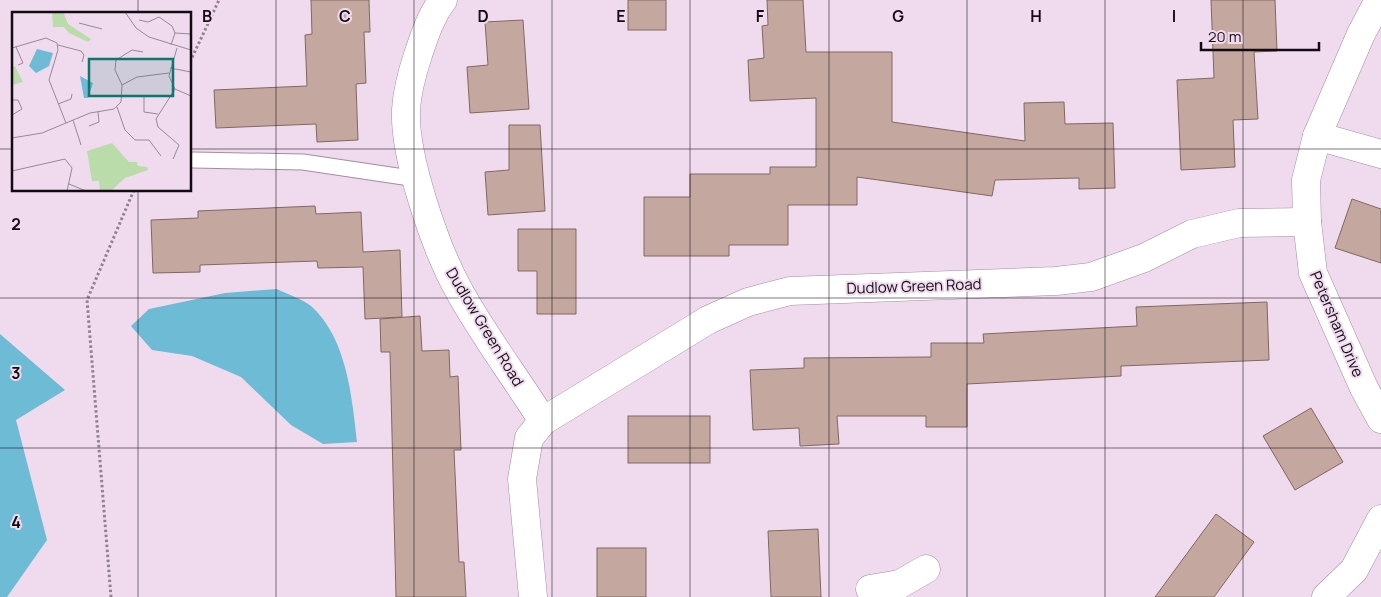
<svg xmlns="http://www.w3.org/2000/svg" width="1381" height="597" font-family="Manrope,sans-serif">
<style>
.water{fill:#6dbbd5}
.building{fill:#c4a8a0;stroke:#806860}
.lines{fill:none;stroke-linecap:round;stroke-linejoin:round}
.lane-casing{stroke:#a28ea0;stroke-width:17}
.street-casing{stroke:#a28ea0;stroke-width:29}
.path{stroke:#90818f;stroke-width:3;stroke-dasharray:2.5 2.5;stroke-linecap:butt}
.lane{stroke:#fff;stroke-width:15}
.street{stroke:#fff;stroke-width:28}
.grid{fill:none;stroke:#120b12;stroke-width:1;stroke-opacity:0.55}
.labels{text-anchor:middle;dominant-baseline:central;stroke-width:4;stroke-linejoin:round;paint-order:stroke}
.street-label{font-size:15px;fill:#120b12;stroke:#f0dbee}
.inset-road{fill:none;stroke:#978896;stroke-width:1}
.view{fill:#0f766e;fill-opacity:0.15;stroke:#0f766e;stroke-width:2.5}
.inset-edge{fill:none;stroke:#120b12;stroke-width:2.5}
.grid-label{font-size:16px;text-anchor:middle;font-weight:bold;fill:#120b12;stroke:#f0dbee;stroke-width:4;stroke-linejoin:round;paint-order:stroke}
</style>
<rect width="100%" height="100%" fill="#f0dbee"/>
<g class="water">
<path d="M277,289C287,294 302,299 311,306C347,338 352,398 357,442L323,444L291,425L241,377L192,356L152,350L131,326L149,309L225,293Z"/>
<path d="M0,334L65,390L16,420L47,540L7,597H0Z"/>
</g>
<g class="building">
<path d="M311,0H369L370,32H364L366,83L356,84L358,140L317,142L316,124L216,128L214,90L307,86L305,35L312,34Z"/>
<rect x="628" y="0" width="38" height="30"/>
<path d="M767,0H803L806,52H892V122L1025,141L1024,103L1064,102L1065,124L1113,123L1115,188L1079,189V178L995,180L992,196L857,177V205H788V245H729V256H644V197H690V174H770V167H816V98L750,101L748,60L764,58L762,26L768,25Z"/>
<path d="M1211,0H1275L1277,51L1254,52L1258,119L1233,120L1235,167L1181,170L1177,80L1214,78Z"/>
<path d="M523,20L529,109L470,113L467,67L488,65L485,22Z"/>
<path d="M509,125H540L545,211L488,215L485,172L509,170Z"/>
<path d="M1352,199L1381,209V263L1335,248Z"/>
<path d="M315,206L316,214L361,212L363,252L400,250L402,317L365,319L363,267L318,268L317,261L200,265V272L153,273L151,220L198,218V211Z"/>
<path d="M518,229H576V314H537V271H518Z"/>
<path d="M1267,302L1269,360L1121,366V376L967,384V427H926V416H837L839,444L800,446L799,428L753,430L750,370L804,368V358L931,357V343H984L983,334L1137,326L1136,307Z"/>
<path d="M420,316L422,351L449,350L450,377L458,376L461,450H454L459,562H464L466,597H396L390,352H381L380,319Z"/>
<path d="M1311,408L1343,462L1295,490L1263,436Z"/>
<rect x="628" y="416" width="82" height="47"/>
<path d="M1216,514L1254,542L1214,597H1155Z"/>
<path d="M818,529L821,597H771L768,531Z"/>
<rect x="597" y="548" width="49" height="49"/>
</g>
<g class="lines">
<g class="lane-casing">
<path id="lane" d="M193,160L303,162L417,179"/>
</g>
<g class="street-casing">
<g id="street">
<path d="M443,0C431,15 424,37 418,55C412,73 407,91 406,110C404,157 435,246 457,287C481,332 516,378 543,421"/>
<path d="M1379,0L1361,34L1317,136L1306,180L1307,222L1313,273L1364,388L1381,419"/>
<path d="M1317,136L1381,154"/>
<path d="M870,589L900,584L926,569"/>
<path d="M533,597L522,479L529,438L543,421L708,320L748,302L790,291L1056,281L1091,277L1144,258L1192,234L1239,223L1307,222"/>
<path d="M1326,597L1354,570L1381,519"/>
</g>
</g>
<g class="path">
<path d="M190,62L219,0"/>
<path d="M111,597L87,300L134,190"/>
</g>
<use href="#lane" class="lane"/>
<use href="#street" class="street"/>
</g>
<path class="grid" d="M138,0V14M276,0V597M414,0V597M552,0V597M690,0V597M829,0V597M967,0V597M1105,0V597M1243,0V597M0,149H14M190,149H1381M138,190V597M0,298H1381M0,448H1381"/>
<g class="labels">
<g class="street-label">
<text transform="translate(914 286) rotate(-2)">Dudlow Green Road</text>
<text transform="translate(1337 324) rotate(67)">Petersham Drive</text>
<text transform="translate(485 327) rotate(59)">Dudlow Green Road</text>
</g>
</g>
<g transform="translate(12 12)">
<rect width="179" height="179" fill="#f0dbee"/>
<path d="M40,0H51L56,12L79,27L76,30L57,21L52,15H41ZM3,54L11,70L0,73V55ZM100,131L117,150H125L126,154L135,155L136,158L113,166L99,179H88L87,169H80L75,139Z" fill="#badcab"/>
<path d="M25,37L41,41L37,54L24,61L17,54ZM68,64L81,71L76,86H72Z" fill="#6dbbd5"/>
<path class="inset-road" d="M113,0L124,16L137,25L179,38M127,8L136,10L147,5L160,14L163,21L159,33M67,11L90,17M163,21L179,22M46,33L69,39L72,43L70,50M4,35L11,51L6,53M0,36L34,26L45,31L46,38L37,68L54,111M165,36L157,64L163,77L179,84M158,56L179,60M110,73L103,58L104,48L120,38L131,40M132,83V100L146,102M0,88H6L10,97L0,103M46,92L59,87L60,82M105,95L113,118L123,128H137L149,144M61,108L69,133M77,114L87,110L86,100M0,126L30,121L78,101L102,97L109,90L110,73L125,65L157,61M161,147L167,133L146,115L144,107L163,77M0,159L53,147L60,156L55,179M57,172L74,179"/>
<path class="view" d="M77,47H161V84H77Z"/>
<rect width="179" height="179" class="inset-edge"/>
</g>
<g class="grid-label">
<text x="207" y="22">B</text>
<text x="345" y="22">C</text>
<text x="483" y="22">D</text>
<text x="621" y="22">E</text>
<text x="760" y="22">F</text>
<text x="898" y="22">G</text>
<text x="1036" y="22">H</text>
<text x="1174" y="22">I</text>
<text x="16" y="230">2</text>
<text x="16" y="379">3</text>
<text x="16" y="528">4</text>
</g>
<path d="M1201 42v8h118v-8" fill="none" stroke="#120b12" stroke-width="2.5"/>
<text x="1208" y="42" font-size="15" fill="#120b12" stroke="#f0dbee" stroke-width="4" paint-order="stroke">20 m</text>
</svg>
